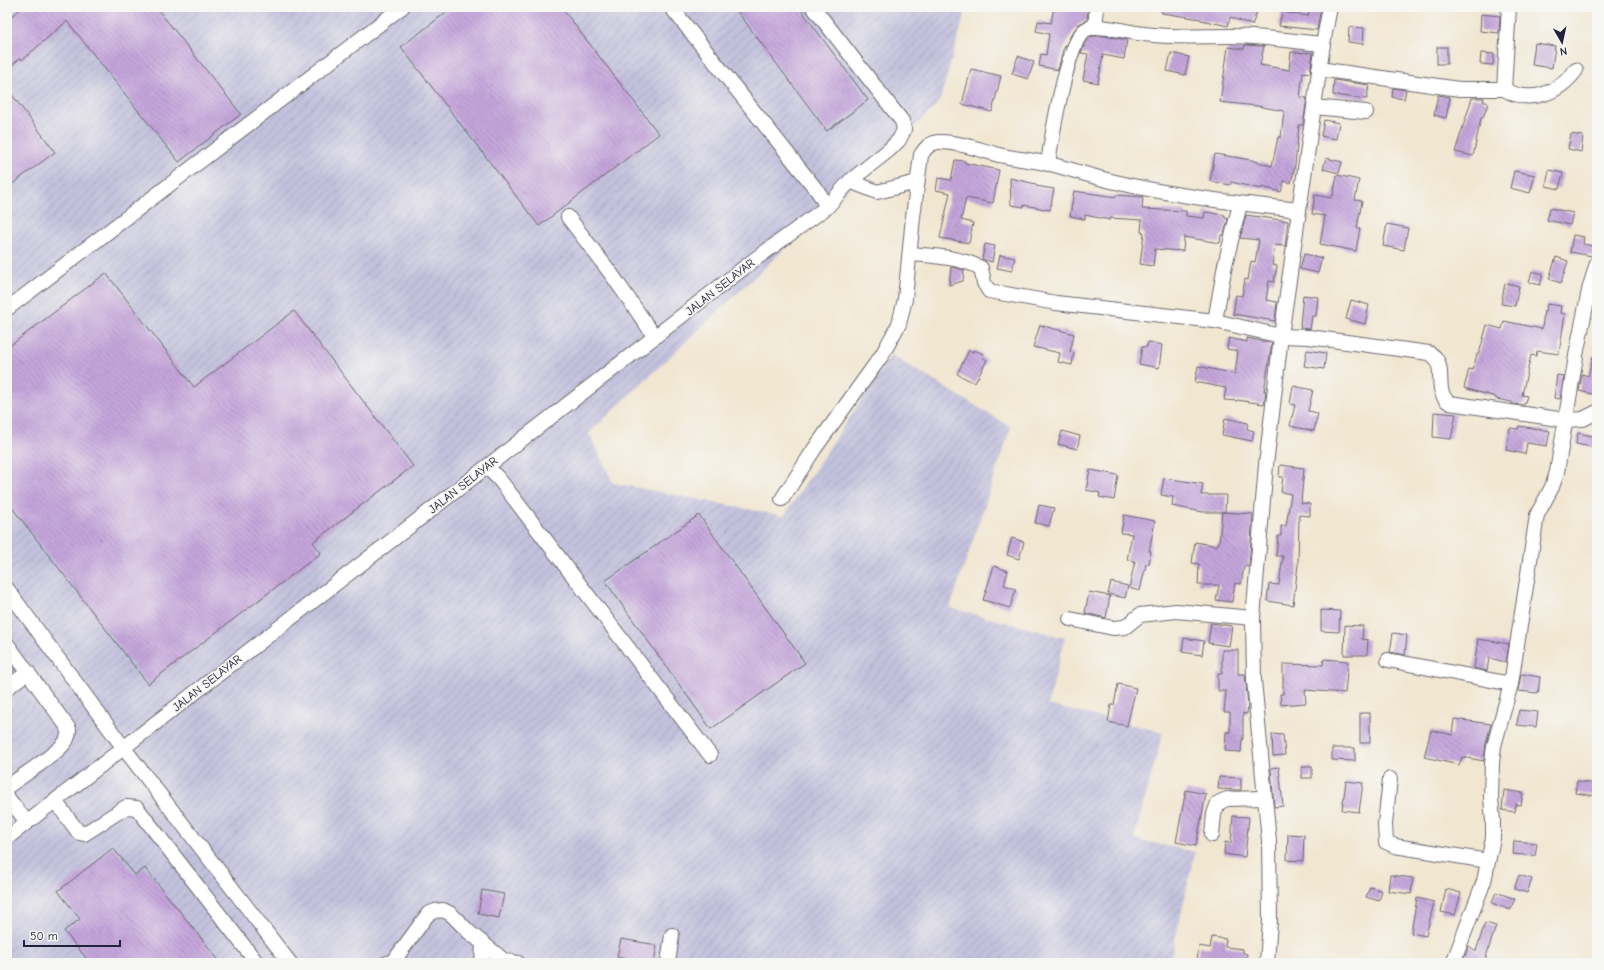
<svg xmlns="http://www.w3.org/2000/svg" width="1604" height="970" font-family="'Comic Neue',sans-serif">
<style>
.industrial{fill:url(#industrial-furrows)}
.building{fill:url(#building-back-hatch)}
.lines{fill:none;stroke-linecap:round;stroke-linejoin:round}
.minor-casing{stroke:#6a676f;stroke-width:16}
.minor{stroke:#fff;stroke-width:14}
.labels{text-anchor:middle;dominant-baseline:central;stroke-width:3.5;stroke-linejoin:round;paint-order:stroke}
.street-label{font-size:12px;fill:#22223b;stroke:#f6f6f2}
</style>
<defs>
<pattern id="industrial-furrows" width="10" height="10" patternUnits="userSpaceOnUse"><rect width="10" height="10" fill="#c2c1dc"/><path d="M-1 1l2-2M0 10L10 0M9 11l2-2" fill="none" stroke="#a6a6be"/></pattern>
<pattern id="building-back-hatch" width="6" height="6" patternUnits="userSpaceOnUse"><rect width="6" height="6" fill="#c5a6dc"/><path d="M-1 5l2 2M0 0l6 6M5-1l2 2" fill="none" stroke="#a087b4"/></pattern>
</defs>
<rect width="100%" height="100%" fill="#f6f6f2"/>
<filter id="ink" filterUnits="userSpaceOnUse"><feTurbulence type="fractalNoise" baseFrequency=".025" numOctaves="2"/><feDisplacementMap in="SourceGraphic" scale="8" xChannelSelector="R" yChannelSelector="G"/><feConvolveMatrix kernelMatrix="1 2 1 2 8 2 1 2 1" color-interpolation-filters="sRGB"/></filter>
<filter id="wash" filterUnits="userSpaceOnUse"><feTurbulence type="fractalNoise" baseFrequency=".012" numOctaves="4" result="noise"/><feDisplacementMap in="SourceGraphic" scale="16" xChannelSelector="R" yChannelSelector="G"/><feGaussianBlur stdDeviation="0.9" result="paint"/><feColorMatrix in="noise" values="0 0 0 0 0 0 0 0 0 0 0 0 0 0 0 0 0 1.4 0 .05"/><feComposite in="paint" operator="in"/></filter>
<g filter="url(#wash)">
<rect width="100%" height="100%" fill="#f1e6d0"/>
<path class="industrial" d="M7,7H967L939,103L589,433L613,483L784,516L891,355L1011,427L950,608L1065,638L1048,705L1163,732L1134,839L1195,852L1170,963H7Z"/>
<g id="blocks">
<g class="building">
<path d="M23,7H156L241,114L179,162L67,21L22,60L20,58L7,70V20Z"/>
<path d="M453,7H561L659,134L539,226L401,47Z"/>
<path d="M734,7H799L868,100L827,131Z"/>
<path d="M1054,7H1088L1087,20L1079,24L1071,35L1063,50L1058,70L1039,66L1041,54L1046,55L1049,34L1036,31L1038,21L1051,23Z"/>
<path d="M1162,7H1259L1252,25L1230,17L1228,26L1201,20V19L1162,13Z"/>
<path d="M1310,7H1321L1317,30L1279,26L1282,12L1308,16Z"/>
<path d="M1481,14L1500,16L1499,33L1480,31Z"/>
<path d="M1349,27L1364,28L1363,44L1348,42Z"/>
<path d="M1093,36H1104L1127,40L1124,59L1103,55L1098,83L1083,80L1088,54L1081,53L1086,43L1090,37Z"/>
<path d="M1535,43L1555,46L1552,68L1532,65Z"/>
<path d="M1245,45L1264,46L1260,65L1289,70L1291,52L1313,53L1310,73L1303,72L1300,97L1307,98L1303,125H1299L1295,165L1291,183L1284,181L1281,192L1262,187L1261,189L1231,182L1230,185L1210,181L1215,154L1251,160L1272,166L1278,137H1281L1284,111L1257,106L1220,102L1228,47L1244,49Z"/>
<rect x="1437" y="47" width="10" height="17"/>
<path d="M1171,53L1189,57L1185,75L1167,71Z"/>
<path d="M1481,53L1494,54L1493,65L1480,64Z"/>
<path d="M1018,56L1034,62L1028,79L1012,74Z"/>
<path d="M971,69L1001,76L992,112L962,104Z"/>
<path d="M1334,80L1369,85L1367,99L1333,95Z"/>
<path d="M7,88L55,152L7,188Z"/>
<path d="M1393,88L1406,90L1404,99L1392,97Z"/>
<path d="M1438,95L1450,97L1446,118L1434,115Z"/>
<path d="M1472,98H1484L1483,101L1488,103L1483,118H1481L1473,156L1455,152Z"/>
<path d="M1324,120L1339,123L1336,139L1321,136Z"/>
<path d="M1571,134L1583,136L1581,152L1568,149Z"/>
<path d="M1326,158L1342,162L1339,173L1323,169Z"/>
<path d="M955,160L965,161V163L999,170L993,203L966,198L961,220L973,223L969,243L940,238L950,193L936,190L938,178L951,180Z"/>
<path d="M1549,170L1563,173L1559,189L1546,186Z"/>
<path d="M1514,171L1535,175L1530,193L1510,188Z"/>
<path d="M1337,175L1359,180L1355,200L1362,201L1357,228H1360L1356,251L1320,244L1325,216L1312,214L1315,195L1331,198L1332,195L1333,196Z"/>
<path d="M1010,178L1036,184V186L1054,189L1050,210L1024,205V207L1011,205Z"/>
<path d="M1074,191L1116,197V195L1143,197L1142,209L1186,211V216L1204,218L1205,212L1225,215V218L1228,219L1224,235H1221L1220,243L1184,237L1183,251L1155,249L1153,266L1140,264L1144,233L1141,232L1142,220L1110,218V220L1085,215V219L1070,216Z"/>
<path d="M1550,208L1573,213L1570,225L1547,220Z"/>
<path d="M1246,215L1288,221L1285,246L1275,245L1272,265L1277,266L1274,282L1269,281L1266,300L1277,302L1275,321L1233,314L1236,295L1242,296L1245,279L1248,280L1251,261L1255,262L1259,240L1240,238Z"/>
<path d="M1387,224L1408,228L1404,250L1383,246Z"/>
<path d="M1573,235L1584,237L1583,244L1597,247V255L1592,256L1570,252Z"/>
<path d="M985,244L995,246L992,262L982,259Z"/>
<path d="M1304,254L1322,258L1318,273L1300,269Z"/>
<path d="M1000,255L1015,258L1012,271L997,268Z"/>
<path d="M1556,257L1568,261L1561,283L1549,279Z"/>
<path d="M951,267L964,270L963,281L949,285Z"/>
<path d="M1532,271L1543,274L1540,285L1529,282Z"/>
<path d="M106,273L194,387L294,311L413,466L313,542L321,553L148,684L7,501V348Z"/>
<path d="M1505,283L1519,286L1515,306L1501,304Z"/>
<path d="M1303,295L1318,297L1316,316H1312L1310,329L1300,328L1301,325H1300Z"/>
<path d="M1351,300L1369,305L1365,324L1346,319Z"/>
<path d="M1547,304L1561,306L1560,313L1565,314L1559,354L1537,351L1536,356L1531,355L1522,395L1527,396L1524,405L1512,404V402L1496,399V397L1464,388L1469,369L1473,370L1477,354H1479L1487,325L1502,329L1504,321L1542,329L1544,311H1546Z"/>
<path d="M1040,325L1074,334L1070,352L1074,353L1072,365L1058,362L1060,353L1033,347Z"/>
<path d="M1229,338L1247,342V338L1272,343L1264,391H1266L1264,404L1237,400V401L1224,400L1226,388L1195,382L1198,366L1235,374L1238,351L1227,349Z"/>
<path d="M1148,342L1162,345L1159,368L1139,364L1142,347H1147Z"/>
<path d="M969,350L973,352L974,350L983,354L982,357L987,360L975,383L957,374Z"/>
<path d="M1307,350L1326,353L1324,369L1304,366Z"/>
<path d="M1593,356H1597V395L1579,391L1582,374L1588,376Z"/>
<path d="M1557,375L1564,376L1560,399L1554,398Z"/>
<path d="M1293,386L1313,390L1308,411L1318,413L1314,431L1290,426L1295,405L1290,404Z"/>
<path d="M1434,412L1456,414L1451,439L1433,437Z"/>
<path d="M1225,418L1248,423L1247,429L1254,431L1252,441L1222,435Z"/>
<path d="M1519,426L1550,431L1547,446L1527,443L1525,454L1506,450L1510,428L1518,429Z"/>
<path d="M1062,431L1080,436L1077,449L1058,444Z"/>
<path d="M1578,433L1597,437V448L1576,444Z"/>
<path d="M1280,465L1304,468L1301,503L1310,504V516L1299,515L1298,565L1293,605L1267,601L1269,584L1279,585L1283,556H1276L1278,536H1281V526H1286L1291,494L1281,492L1283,477H1279Z"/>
<path d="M1090,470L1118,475L1114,500L1099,497L1100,493L1086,490Z"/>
<path d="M1164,478L1203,484L1201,495H1226L1225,512H1203L1172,506L1173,497L1161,495Z"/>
<path d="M1039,505L1054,508L1049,526L1035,523Z"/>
<path d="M1222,512L1253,514L1249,567L1244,566L1241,584L1235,583L1232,602L1216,600L1219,585H1198L1199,564L1192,563L1195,542L1217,546L1218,543H1219Z"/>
<path d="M699,515L805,663L711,729L605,581Z"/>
<path d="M1124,515L1155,521L1149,551H1151L1149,564H1146L1140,591L1129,588L1135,561L1127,560L1132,534L1121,533Z"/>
<path d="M1012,538L1024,542L1019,559L1007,555Z"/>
<path d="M994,566L1008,571L1004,585L1016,589L1010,608L983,600Z"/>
<path d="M1111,582L1128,586L1125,598L1108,594Z"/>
<path d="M1089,592L1110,596L1106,618L1085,613Z"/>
<path d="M1321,610L1340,611L1339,632L1321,631Z"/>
<path d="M1211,623L1232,626L1229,646L1208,643Z"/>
<path d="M1345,625L1363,626L1362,639L1368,640L1367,655H1344Z"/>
<path d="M1393,633L1407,635L1405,655L1390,652Z"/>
<path d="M1184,638L1204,641L1202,655L1182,652Z"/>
<path d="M1478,639L1509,644L1506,662L1489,658L1487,671L1474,668Z"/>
<path d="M1222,650H1238V674H1245L1248,705L1247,714L1243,713V739H1242L1241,752L1225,751L1226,732H1230V712H1224L1226,691H1218V674H1222Z"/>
<path d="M7,658L15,670L7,676Z"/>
<path d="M1324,659L1348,661L1345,693L1305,690L1306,703L1281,705L1280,694H1283V664L1323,665Z"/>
<path d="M1521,674L1540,677L1538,693L1518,691Z"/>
<path d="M1118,684L1136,688L1127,726L1108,722L1111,705H1114Z"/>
<path d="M1519,710L1538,712L1536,727L1517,725Z"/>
<rect x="1360" y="713" width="10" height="30"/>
<path d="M1454,719L1491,724L1486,744L1484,761L1462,757L1459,765L1424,757L1431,730L1452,735Z"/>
<path d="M1272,734L1283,735L1285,755L1273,756Z"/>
<path d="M1332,748H1355V761L1332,760Z"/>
<path d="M1279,767L1283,806L1274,807L1271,768Z"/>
<rect x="1302" y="767" width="10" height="11"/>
<path d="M1219,777L1241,778V790L1218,789Z"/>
<path d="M1346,781L1363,783L1359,812L1342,810Z"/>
<path d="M1577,781L1597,784V796L1575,793Z"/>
<path d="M1186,790L1206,794L1196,846L1176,842Z"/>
<path d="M1504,790L1523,793L1521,805L1516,804L1515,812L1502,810Z"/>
<path d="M1233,816L1249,817L1245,857L1224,854L1225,842L1231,843Z"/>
<path d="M1288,834L1304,835L1303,861L1287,860Z"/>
<path d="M1514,841L1537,843L1535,856L1513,854Z"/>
<path d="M113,848L135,875L145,868L221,963H90L64,931L80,919L58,891Z"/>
<path d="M1390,875L1413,878L1411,894L1388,891Z"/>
<path d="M1519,875L1532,879L1527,893L1514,889Z"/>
<path d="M1370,887L1382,891L1379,901L1366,897Z"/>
<path d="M1446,889L1461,893L1455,915L1441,912Z"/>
<path d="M482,890L504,894L499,918L478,914Z"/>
<path d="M1496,892L1515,899L1510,910L1492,903Z"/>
<path d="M1417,898L1434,902L1426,936L1411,933Z"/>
<path d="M1485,923L1496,926L1484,963H1466L1463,961L1469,946L1476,951Z"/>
<path d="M1212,937L1226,939L1225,947L1243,949V953L1247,954L1246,963H1208L1197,961L1199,946L1210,948Z"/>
<path d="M621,939L657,945L654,963H636L637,961L617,957Z"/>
</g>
</g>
</g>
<g filter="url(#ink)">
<use href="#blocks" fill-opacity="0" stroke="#6a676f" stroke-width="1"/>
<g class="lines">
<g class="minor-casing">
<g id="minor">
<path d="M671,7L819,193L827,207"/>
<path d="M1095,28L1097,7"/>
<path d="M1319,69L1459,89H1504L1509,7"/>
<path d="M1504,89C1530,105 1559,93 1576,70"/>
<path d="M1314,107L1366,112"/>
<path d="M1048,164C1051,141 1067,42 1085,30C1097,22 1130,33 1144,34C1172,38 1201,36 1229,36C1260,36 1292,41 1323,44"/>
<path d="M850,181L877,192L917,182"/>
<path d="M568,217L612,275L655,337"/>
<path d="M910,254C934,256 959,257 981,268L984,283L989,291L1056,303L1215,321L1281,336L1309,337L1429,353C1450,363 1431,392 1450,403L1565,420L1583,419L1597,412"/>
<path d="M7,309L402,7"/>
<path d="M1215,321L1225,265L1240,204"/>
<path d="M487,467L499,479L710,755"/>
<path d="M782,499L815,448L882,355L899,324L905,299L913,217L921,155C926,147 931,142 940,142C960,142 980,150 999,155C1016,159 1033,160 1050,164C1070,169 1090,176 1111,181C1173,196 1236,203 1299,210"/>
<path d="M7,589L123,747L290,963"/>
<path d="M1070,619L1113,628L1125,627L1140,615L1176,611L1253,618"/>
<path d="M7,644L69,729C69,734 68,737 66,741C59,753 20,777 7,787"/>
<path d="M1388,660L1511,684"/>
<path d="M7,688L28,672"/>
<path d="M1390,779L1385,824L1386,842L1395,846L1488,861"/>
<path d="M7,797L27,822"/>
<path d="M55,801L79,833L84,834L126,807L137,808L257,963"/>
<path d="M1212,835L1214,814L1218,803L1227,799L1264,798"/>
<path d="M7,838L754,260L827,207L850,181L889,150L899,140L902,134L904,129L902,121L813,7"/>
<path d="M387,963L392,962L396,958L428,914L435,911L443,910L451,914L469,932L501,958L506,961L518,963"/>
<path d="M482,963L483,943"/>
<path d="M668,963L672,935"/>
<path d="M1267,963L1270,920L1269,841L1254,680L1253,618L1266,465L1281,336L1323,44L1330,7"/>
<path d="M1453,963L1484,881L1493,838V821L1491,798L1492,763L1494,746L1511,684L1537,515L1552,487L1557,472L1577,350L1590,286L1597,263"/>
</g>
</g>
<use href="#minor" class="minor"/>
</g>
</g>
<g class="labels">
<g class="street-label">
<text transform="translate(720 287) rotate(-38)">JALAN SELAYAR</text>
<text transform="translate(463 485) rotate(-38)">JALAN SELAYAR</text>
<text transform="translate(207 683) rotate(-38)">JALAN SELAYAR</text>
</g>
</g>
<rect width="1604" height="970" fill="none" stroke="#f6f6f2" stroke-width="24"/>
<g transform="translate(1562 42) rotate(171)" stroke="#f6f6f2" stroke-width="3" paint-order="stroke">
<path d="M0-3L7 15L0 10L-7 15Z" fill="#22223b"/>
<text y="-6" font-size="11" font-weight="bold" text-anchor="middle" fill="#22223b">N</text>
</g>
<path d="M24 940v6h96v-6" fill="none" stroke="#22223b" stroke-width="2"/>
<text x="30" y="940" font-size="12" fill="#22223b" stroke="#f6f6f2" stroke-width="3" paint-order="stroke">50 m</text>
</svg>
